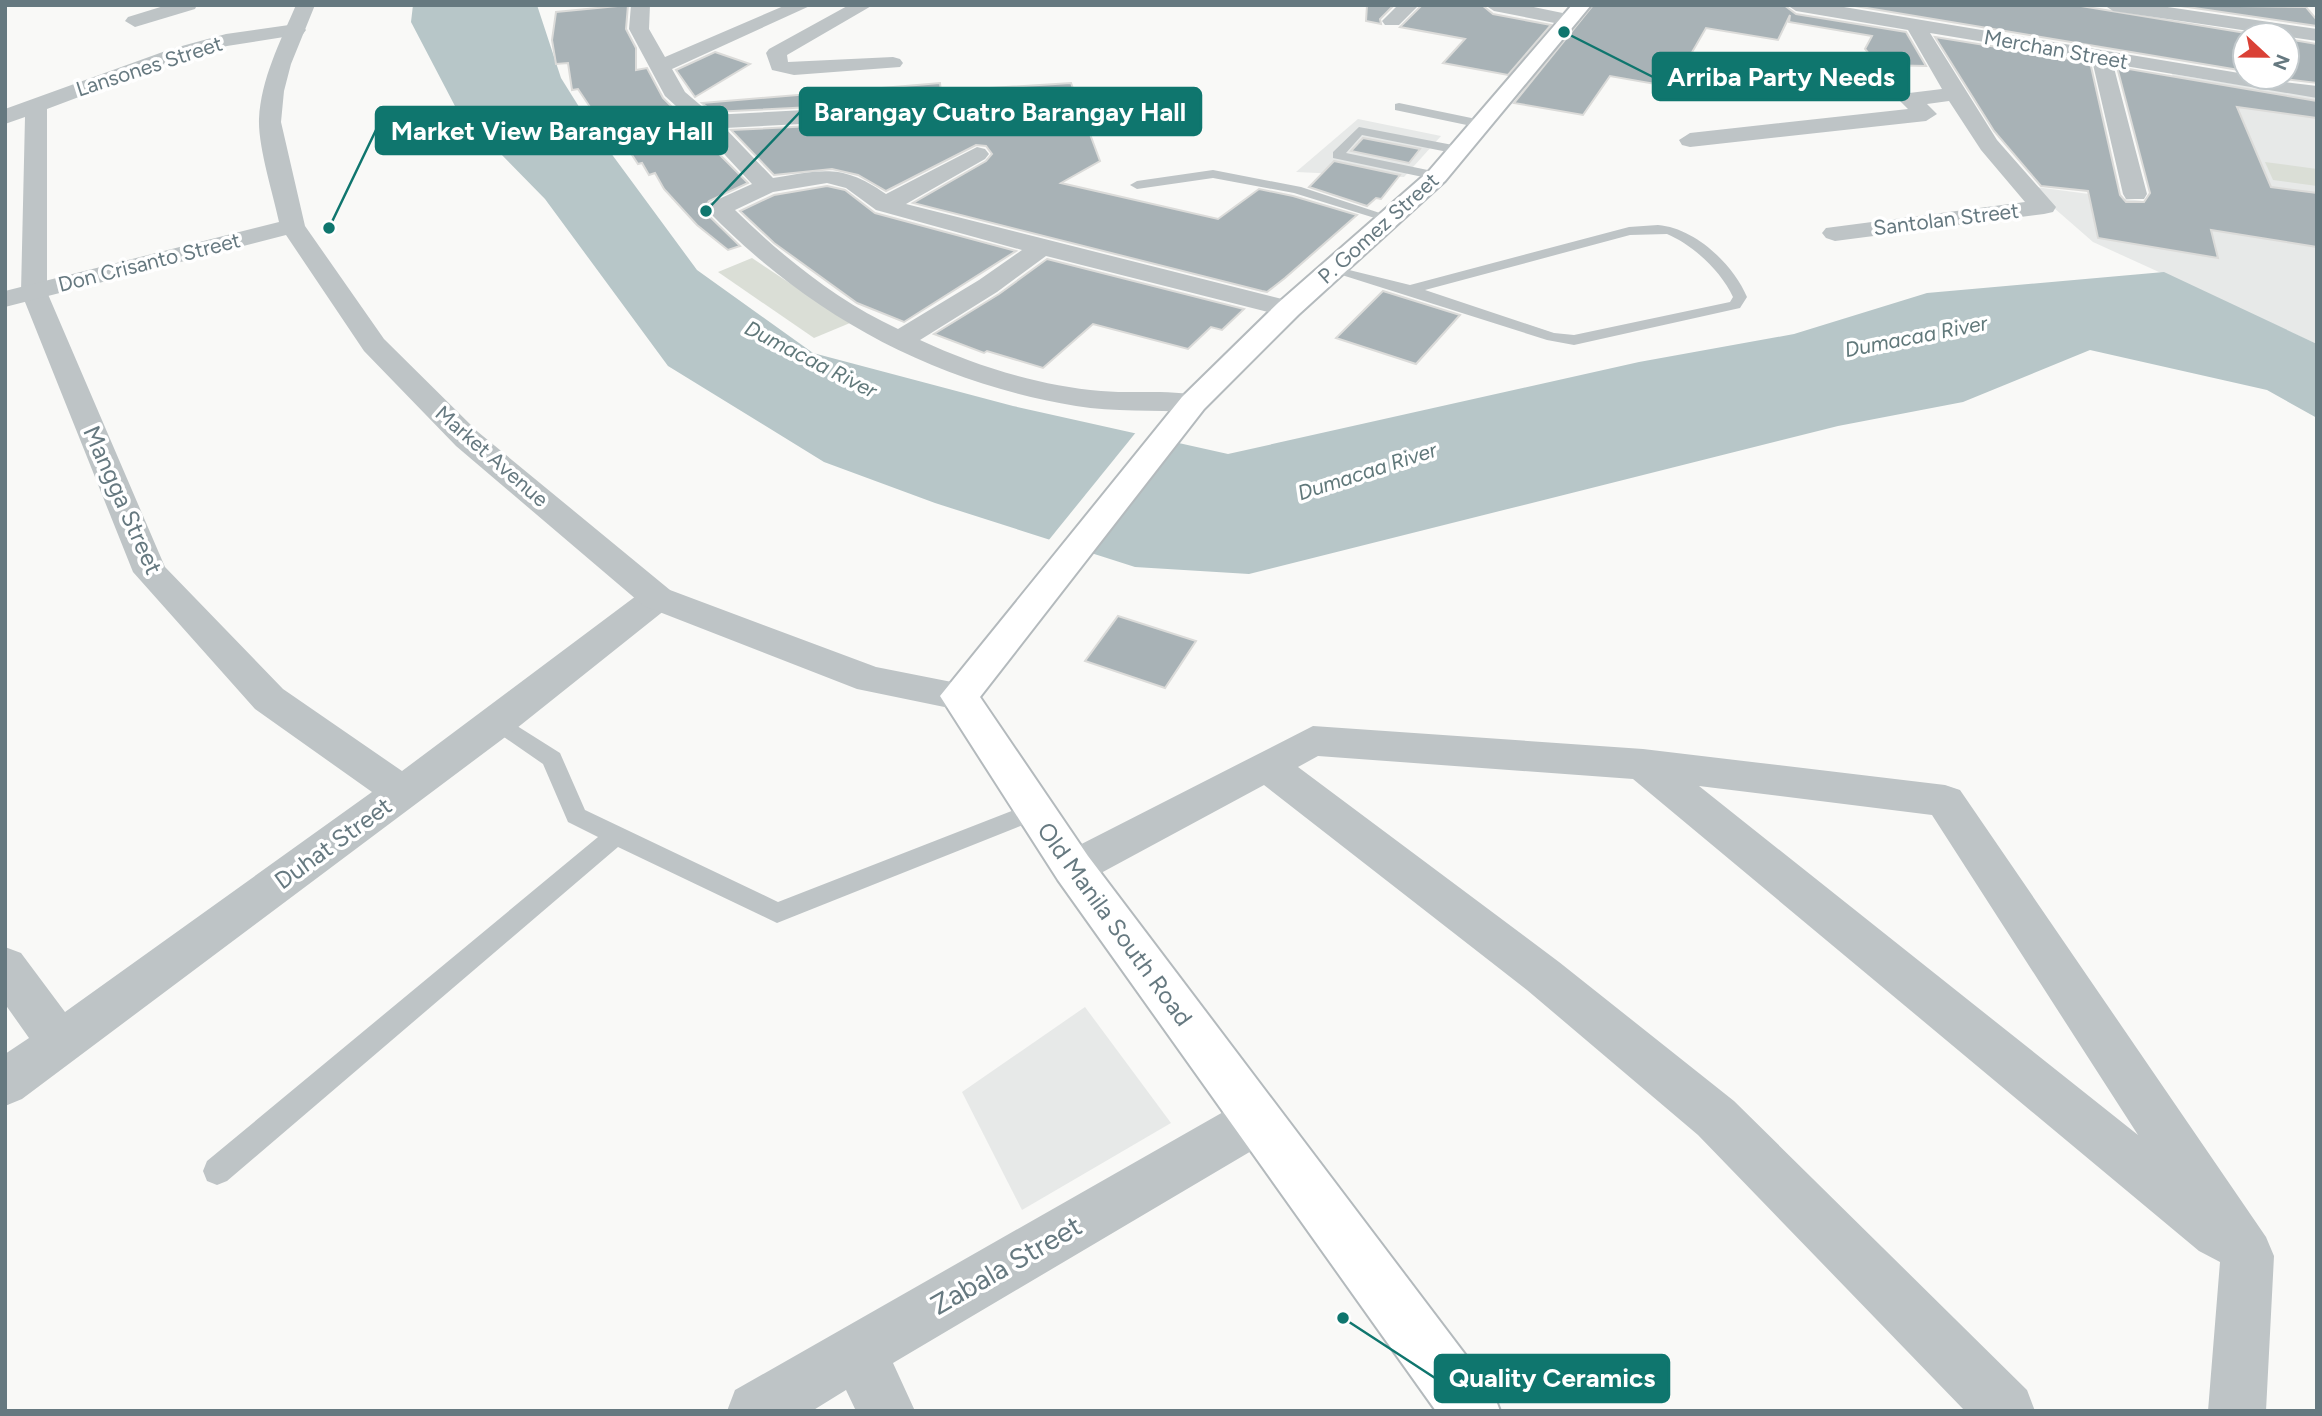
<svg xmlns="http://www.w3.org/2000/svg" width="2322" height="1416" font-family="Figtree,sans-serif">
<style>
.built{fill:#e7e9e8}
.green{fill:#daded6}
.water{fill:#b7c6c8}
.pier{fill:#f9f9f7}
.building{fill:#a8b2b6;stroke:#dbdbd9;stroke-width:2}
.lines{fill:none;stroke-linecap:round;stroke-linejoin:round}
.primary-casing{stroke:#b4babd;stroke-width:4}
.service{fill:#bec4c6;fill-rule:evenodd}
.minor{fill:#bec4c6;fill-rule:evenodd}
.tertiary{fill:#bec4c6;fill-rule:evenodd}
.primary{fill:#fff;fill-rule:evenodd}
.labels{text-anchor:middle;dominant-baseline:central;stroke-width:7;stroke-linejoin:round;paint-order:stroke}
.far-street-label{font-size:21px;fill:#667980;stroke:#fff}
.far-water-label{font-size:21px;font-style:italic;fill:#60787a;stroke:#fff}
.street-label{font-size:24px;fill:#667980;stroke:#fff}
.near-street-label{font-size:28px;fill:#667980;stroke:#fff}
.leader{fill:none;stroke:#0f766e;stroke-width:2.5}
.callout-dot{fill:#0f766e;stroke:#fff;stroke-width:2.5}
.callout{fill:#0f766e;stroke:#0f766e;stroke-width:2.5}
.callout-label{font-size:26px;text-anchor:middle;font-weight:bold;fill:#fff}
</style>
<rect width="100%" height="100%" fill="#f9f9f7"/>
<g class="built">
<path d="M2172,74L2317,97V344L2093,242L2029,186L2219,211Z"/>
<path d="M1358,119L1441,136L1404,177L1296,172Z"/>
<path d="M1085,1007L1171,1123L1022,1210L962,1092Z"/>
</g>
<g class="green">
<path d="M2265,162L2317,169V186L2273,180Z"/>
<path d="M752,258L850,323L814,338L718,272Z"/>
</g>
<path class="water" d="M413,5H537L561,78L591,126L697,270L813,353L1013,406L1228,454L1639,362L1794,334L1927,293L2164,272L2317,344V418L2267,390L2090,350L1963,402L1838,426L1249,574L1135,567L935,503L824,462L668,366L545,199L456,108L411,22Z"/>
<path class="pier" d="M1137,431L1163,440L1081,554L1048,541Z"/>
<g class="building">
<path d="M628,5L626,29L636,48V70L647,68L663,98L748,183L709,201L705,207L708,215L740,246L728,250L697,225L664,189L655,173L649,175L642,163L638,164L613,126L604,128L578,89L572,90L568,63L556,64L552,40L556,12Z"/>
<path d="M1367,5H1394L1380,19L1381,24L1366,21Z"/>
<path d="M1422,5H1482L1493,14L1551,25L1508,75L1443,63L1465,39L1400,27Z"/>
<path d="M1593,5H1784L1796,14L1906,32L1926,66L1878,65L1865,49L1872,36L1789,22L1790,15L1778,40L1706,28L1672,87L1610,76L1583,115L1514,103Z"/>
<path d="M1849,5H2075L2258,35H2245V71Z"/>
<path d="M2174,5L2306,7L2317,20V26Z"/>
<path d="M1935,37L2090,62L2120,195L2126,202H2144L2150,193L2117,67L2317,101V118L2237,107L2271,187L2317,193V247L2211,230L2218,258L2098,238L2088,191L2041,186L1994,131Z"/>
<path d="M2287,39L2317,44V83L2266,77H2287Z"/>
<path d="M715,52L750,64L695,97L676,70Z"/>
<path d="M940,83L941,91L1071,83L1100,161L1061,183L1218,219L1259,189L1293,196L1357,215L1285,278L1267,292L1262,291L913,203L986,161L992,154L986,146L976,145L886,191L858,175L832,169L774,175L731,130L1016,116L1029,107L1017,97L713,112L702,103Z"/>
<path d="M1363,138L1420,149L1409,163L1351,151Z"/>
<path d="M1334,161L1400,175L1381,199L1376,198L1367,206L1309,187Z"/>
<path d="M827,186L845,190L875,213L1016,251L904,322L857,303L774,243L740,211L774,195Z"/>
<path d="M1047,259L1244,309L1222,330L1211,327L1188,349L1093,324L1043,368L987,351L984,353L934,334L999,294Z"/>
<path d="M1383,291L1460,315L1416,364L1336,338Z"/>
<path d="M1118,616L1196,641L1165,688L1085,661Z"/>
</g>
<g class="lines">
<g class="primary-casing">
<path id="primary" d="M1572,5H1591L1445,181L1298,315L1204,409L980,697L1088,856L1492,1390L1500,1411H1436L1058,880L940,696L1182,397L1278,303L1429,171Z"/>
</g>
<g class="service">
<path d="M1399,103L1481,120L1487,124L1481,128L1395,110V104Z"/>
<path d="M1359,127L1458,146L1464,150L1458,154L1362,135L1346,153L1442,173V179L1437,180L1333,158V152Z"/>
<path d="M1213,170L1301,187L1398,219L1391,223L1294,193L1213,178L1137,189L1130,185L1137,181Z"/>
<path d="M1658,225C1695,228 1733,264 1747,297L1740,308L1574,345L1547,340L1326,270L1333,266L1410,285L1629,227ZM1667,234C1693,245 1721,271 1733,297L1730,302L1574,335L1554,333L1425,290L1630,235Z"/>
<path d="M498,714L560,753L585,810L778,902L1027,805L1035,802L1043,805L1046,811L1043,817L777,923L618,847L227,1181L217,1185L207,1181L203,1171L207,1161L598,837L568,822L543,764L491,728L487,722L491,716Z"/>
</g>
<g class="minor">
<path d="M167,5H197L195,9L135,27L125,21L128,17Z"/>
<path d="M631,5H650L649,29L665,57L786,5H812L672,69L685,92L712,115L1016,99L1027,106L1016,113L725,128L773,178C823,170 842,163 886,194L977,147L985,149L989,154L985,159L906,204L1298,303L1302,309L1298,315L1288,317L1046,256L997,292L920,340C976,366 1039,386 1101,391C1135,394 1171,389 1204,397L1208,403L1204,409L1193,412C1154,410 1114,412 1076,406C933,382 811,316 710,213L707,208L710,203L752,184L699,127L665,96L629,29ZM827,183L846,188L876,210L1022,250L979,280L898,329C836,300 783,257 735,210L773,192Z"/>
<path d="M849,5H873L787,55L788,62L893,57L900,59L903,63L900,67L794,75L772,70L766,53L769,49Z"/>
<path d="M1398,5H1419L1399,25H1385L1382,21Z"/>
<path d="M1485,5H1524L1577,16L1580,20L1570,26L1494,11Z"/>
<path d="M1787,5H1832L2245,74V77L2317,86V98L2113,64L2147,194L2144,199H2126L2123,194L2092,60L1930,33L1997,140L2056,207L2053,212L2044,214L1835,241L1826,238L1822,233L1826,228L2025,202L1981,150L1949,101L1927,104L1937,114L1926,121L1690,147L1682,145L1679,140L1690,133L1908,109L1898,99L1901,94L1942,89L1908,30L1796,11Z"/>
<path d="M2104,5H2154L2317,29V41L2113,11Z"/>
<path d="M296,24L303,26L306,30L303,34L227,46L185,57L47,109V292L165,567L283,689L402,771L644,590L657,586L670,590L675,598L670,606L512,732L22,1099L5,1106V1054L29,1038L5,1004V947L21,953L65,1012L372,792L255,709L133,572L21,292L25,117L5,124V109L171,49L226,34Z"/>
<path d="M1313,726L1643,749L1945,785L1960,790L2266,1237L2274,1256L2266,1411H2208L2220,1262L2199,1251L1633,779L1318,756L1298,767L1559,962L1734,1101L2027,1390L2035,1411H1965L1698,1135L1527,990L1264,785L1088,880L1073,886L1058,880L1052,868L1058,856ZM1699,786L1932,815L2138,1135Z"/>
<path d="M1257,1096L1275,1103L1282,1120L1275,1137L893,1363L915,1411H856L846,1390L812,1411H727L735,1390L1239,1103Z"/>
</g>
<path class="tertiary" d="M296,5H315L291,64L284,91L281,122L305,226L384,339L478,432L670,590L876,667L972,686L978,696L972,706L959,710L857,689L644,606L456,446L364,351L286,235L5,307V291L279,222C273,193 258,147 259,119C261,79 280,42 296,5Z"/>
<use href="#primary" class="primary"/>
</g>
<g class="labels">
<g class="far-street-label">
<text transform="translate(2056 49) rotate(10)">Merchan Street</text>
<text transform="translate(149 66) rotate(-18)">Lansones Street</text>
<text transform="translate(1946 219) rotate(-7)">Santolan Street</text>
<text transform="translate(1378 228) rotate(-42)">P. Gomez Street</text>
<text transform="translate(149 262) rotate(-14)">Don Crisanto Street</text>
<text transform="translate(492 456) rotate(41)">Market Avenue</text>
</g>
<g class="far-water-label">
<text transform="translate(1916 336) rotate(-11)">Dumacaa River</text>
<text transform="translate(811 359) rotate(27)">Dumacaa River</text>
<text transform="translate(1367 471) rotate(-18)">Dumacaa River</text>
</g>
<g class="street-label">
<text transform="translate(123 500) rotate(66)">Mangga Street</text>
<text transform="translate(333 843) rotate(-36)">Duhat Street</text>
<text transform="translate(1115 924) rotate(54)">Old Manila South Road</text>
</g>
<g class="near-street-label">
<text transform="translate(1006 1265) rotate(-30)">Zabala Street</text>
</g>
</g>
<path class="leader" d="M1564 32L1653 77M706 211L800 112M329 228L376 130M1343 1318L1435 1378"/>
<g class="callout-dot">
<circle cx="1564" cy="32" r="7"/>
<circle cx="706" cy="211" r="7"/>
<circle cx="329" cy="228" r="7"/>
<circle cx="1343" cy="1318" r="7"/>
</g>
<g class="callout">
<rect x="1653" y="53" width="256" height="47" rx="7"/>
<rect x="800" y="88" width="401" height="47" rx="7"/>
<rect x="376" y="107" width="351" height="47" rx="7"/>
<rect x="1435" y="1355" width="234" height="47" rx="7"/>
</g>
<g class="callout-label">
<text x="1781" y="86">Arriba Party Needs</text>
<text x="1000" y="121">Barangay Cuatro Barangay Hall</text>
<text x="552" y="140">Market View Barangay Hall</text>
<text x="1552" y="1387">Quality Ceramics</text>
</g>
<rect width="2322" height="1416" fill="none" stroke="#667980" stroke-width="14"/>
<g transform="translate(2266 56) rotate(112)"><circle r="33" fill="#ffffff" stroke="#c2c9cc" stroke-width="2"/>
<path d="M0-5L12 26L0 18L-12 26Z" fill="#da4136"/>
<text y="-10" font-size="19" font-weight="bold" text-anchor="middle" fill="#667980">N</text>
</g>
</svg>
